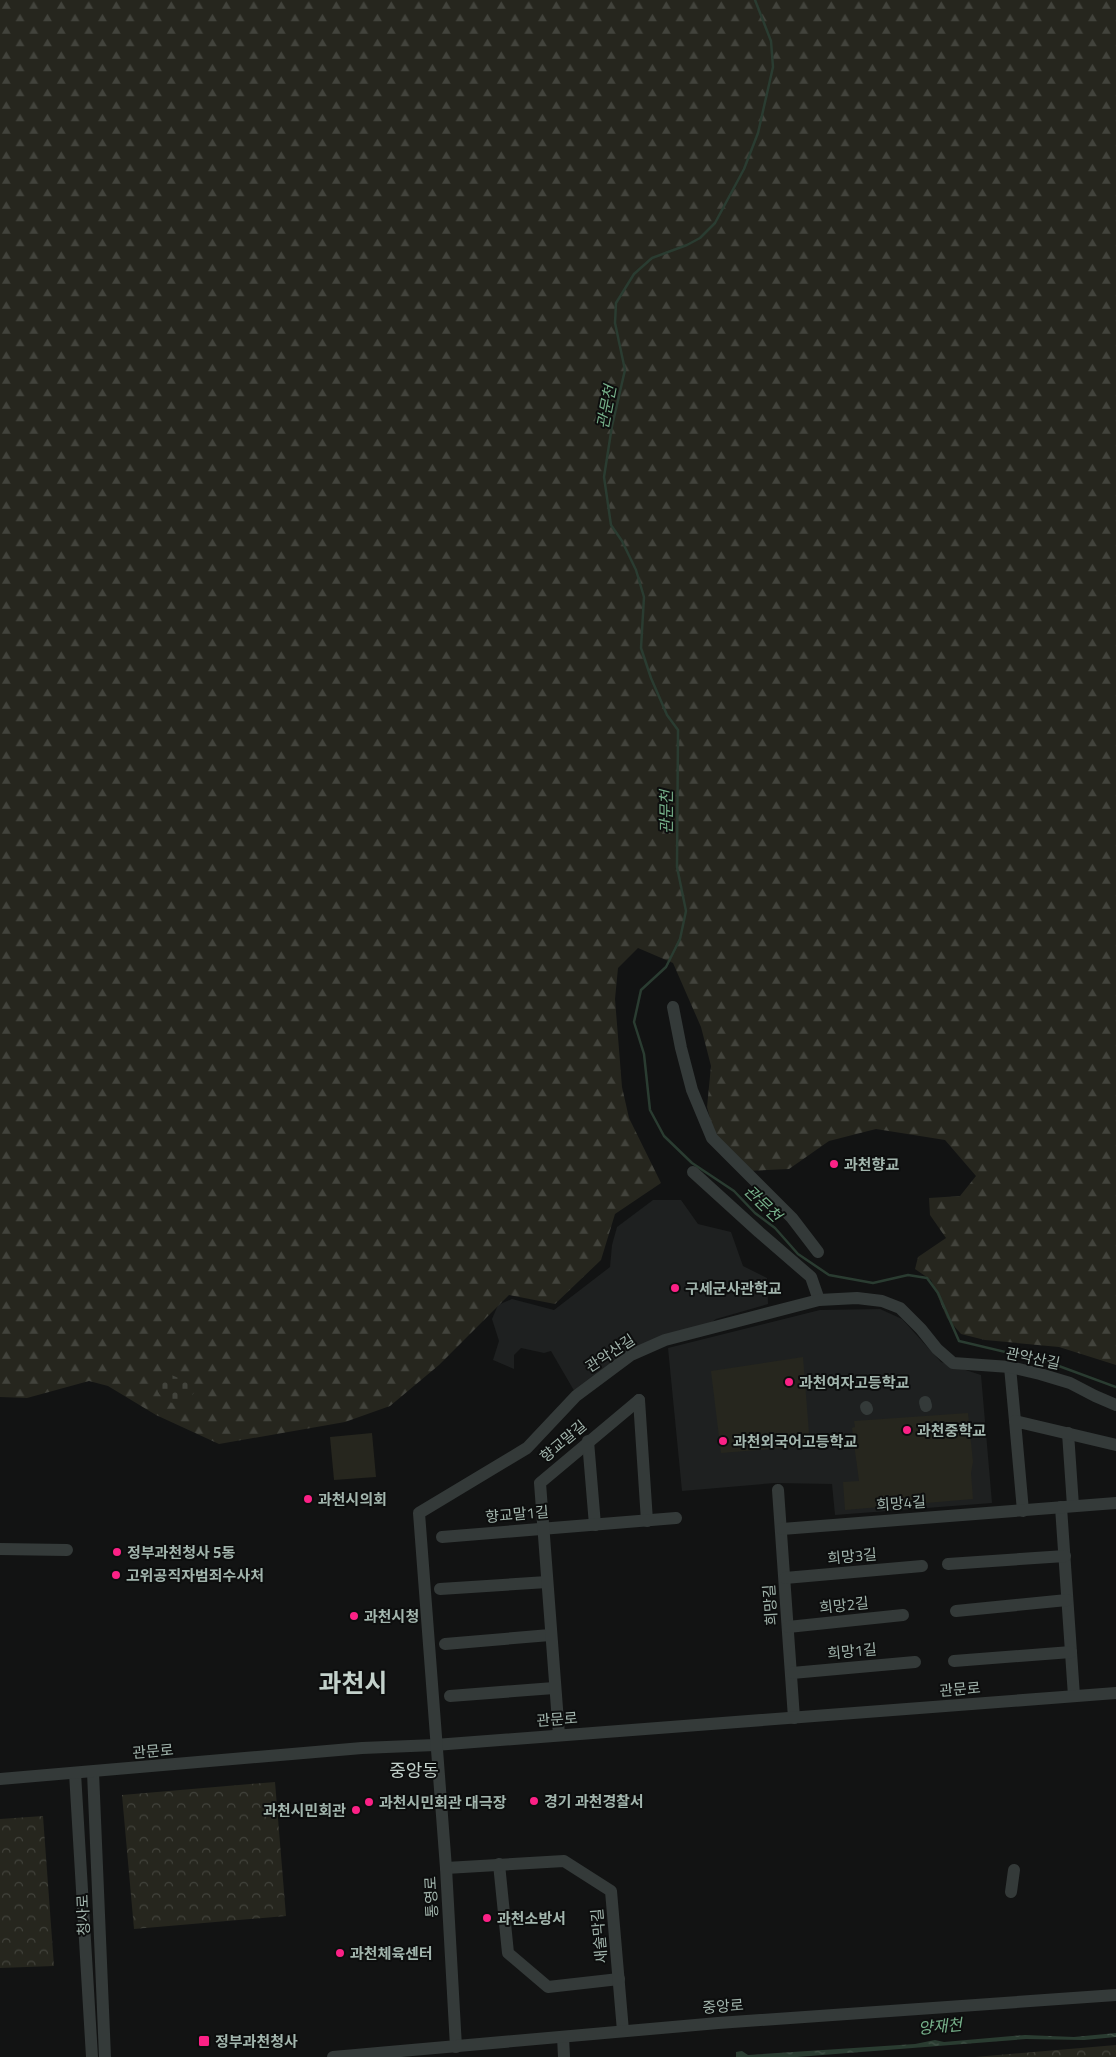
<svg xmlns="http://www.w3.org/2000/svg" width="1116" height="2057" font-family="'Titillium Web','Noto Sans KR',sans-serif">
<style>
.built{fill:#1e2020}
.grass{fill:#26261e}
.forest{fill:url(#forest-firs)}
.cemetery{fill:url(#cemetery-stones)}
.park{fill:url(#park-crowns)}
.water{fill:url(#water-ripples)}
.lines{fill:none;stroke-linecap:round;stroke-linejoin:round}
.stream{stroke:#2a3c31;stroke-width:2.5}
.minor{stroke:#343a39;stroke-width:12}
.poi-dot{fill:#fc2186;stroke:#0d0e0e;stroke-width:2}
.labels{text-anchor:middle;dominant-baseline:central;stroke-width:4;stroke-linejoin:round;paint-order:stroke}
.poi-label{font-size:15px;font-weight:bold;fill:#a2b5ad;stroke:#0d0e0e;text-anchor:start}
.street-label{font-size:15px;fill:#a2b5ad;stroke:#0d0e0e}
.water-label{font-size:16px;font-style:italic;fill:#77b28b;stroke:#0d0e0e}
.quarter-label{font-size:18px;fill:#c3d1cb;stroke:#0d0e0e}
.town-label{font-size:25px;font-weight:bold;fill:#c3d1cb;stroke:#0d0e0e}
</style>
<defs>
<pattern id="forest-firs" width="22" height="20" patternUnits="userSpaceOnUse" patternTransform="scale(1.25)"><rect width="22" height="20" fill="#26261e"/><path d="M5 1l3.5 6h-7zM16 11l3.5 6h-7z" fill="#42433c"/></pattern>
<pattern id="cemetery-stones" width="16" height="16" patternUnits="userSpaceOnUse" patternTransform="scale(1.25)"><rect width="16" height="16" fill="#26261e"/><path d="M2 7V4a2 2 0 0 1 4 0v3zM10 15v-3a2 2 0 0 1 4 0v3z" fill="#42433c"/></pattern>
<pattern id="park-crowns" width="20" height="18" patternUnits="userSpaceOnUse" patternTransform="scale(1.25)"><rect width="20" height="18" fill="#26261e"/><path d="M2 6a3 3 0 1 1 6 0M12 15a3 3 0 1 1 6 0" fill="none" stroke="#42433c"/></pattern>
<pattern id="water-ripples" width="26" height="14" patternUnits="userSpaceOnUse" patternTransform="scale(1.25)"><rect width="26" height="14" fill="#2a3c31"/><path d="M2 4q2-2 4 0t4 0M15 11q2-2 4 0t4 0" fill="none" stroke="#46564c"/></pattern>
</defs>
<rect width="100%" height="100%" fill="#121313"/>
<g class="built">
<path d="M653,1200H681L698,1224L731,1232L743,1266L767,1278L768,1304L716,1319L704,1328L663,1338L576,1394L551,1351L544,1353L521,1348L514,1355V1369L493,1360L499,1341L492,1319L498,1305L512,1299L554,1310L610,1267L612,1245L617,1227Z"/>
<path d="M880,1309L902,1319L941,1362L981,1375L992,1503L835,1515L832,1484L775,1483L682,1491L668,1348L820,1310Z"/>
</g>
<g class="grass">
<path d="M803,1357L810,1446L721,1453L711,1371Z"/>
<path d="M968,1413L973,1462L971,1473L973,1499L845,1510L843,1482L859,1481L852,1428L855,1427L854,1421Z"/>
<path d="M372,1433L376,1477L334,1480L330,1437Z"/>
</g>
<path class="forest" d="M0,0H1116V1365L1059,1347L985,1340L961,1334L947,1318L931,1280L915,1269L918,1257L946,1238L930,1215L929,1198L960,1196L976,1176L945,1140L876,1129L829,1141L789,1169L745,1171L717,1144L707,1107L711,1066L701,1027L673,963L638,948L618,968L615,999L622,1087L629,1118L661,1183L615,1214L601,1260L555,1304L509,1295L439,1365L390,1406L345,1422L219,1444L156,1415L108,1386L89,1381L27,1398L0,1397Z"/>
<path class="cemetery" d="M169,1374L188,1382L195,1391C185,1410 157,1406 156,1383L163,1376Z"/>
<g class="park">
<path d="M275,1782L286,1916L134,1929L122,1795Z"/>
<path d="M43,1816L54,1966L0,1968V1819Z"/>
<path d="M1116,2045V2057H975Z"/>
</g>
<path class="water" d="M1116,2033V2037L1084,2040L1026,2039L797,2057H736V2052L742,2051L748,2055L915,2044L935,2040L944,2042L1025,2035L1074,2037Z"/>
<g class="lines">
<path class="stream" d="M755,0L771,41L773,67L758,133L744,169L715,223L700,238L687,245L652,258L634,274L616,303L615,323L625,370L612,426L604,477L611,525L622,541L636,570L644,597L641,648L651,678L667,715L678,730L677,867L686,911L680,939L666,967L641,990L634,1022L644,1054L650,1110L664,1136L692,1163L734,1191L755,1213L775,1228L798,1254L829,1275L873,1283L908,1275L927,1278L938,1293L959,1341L1048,1362L1116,1387"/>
<g class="minor">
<path d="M673,1007L681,1048L692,1090L712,1138L792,1218L818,1252"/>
<path d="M693,1172L759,1232L811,1277L819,1300"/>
<path d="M1010,1367L1015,1421"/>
<path d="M639,1400L647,1521"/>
<path d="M925,1402L926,1406"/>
<path d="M866,1407L867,1409"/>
<path d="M1068,1433L1073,1506"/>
<path d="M588,1441L595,1525"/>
<path d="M778,1490L794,1718"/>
<path d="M1061,1507L1074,1696"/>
<path d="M1023,1511L1015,1421L1116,1445"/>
<path d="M782,1529L1116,1503"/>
<path d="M442,1537L676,1518"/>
<path d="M0,1549L67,1550"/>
<path d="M948,1564L1065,1556"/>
<path d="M785,1578L922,1566"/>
<path d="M440,1589L547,1582"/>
<path d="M956,1611L1067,1600"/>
<path d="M788,1627L903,1615"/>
<path d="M445,1644L550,1635"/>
<path d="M954,1661L1071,1652"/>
<path d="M792,1673L915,1662"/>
<path d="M450,1696L554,1688"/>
<path d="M559,1735L540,1483L639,1400"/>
<path d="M93,1772L105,2057"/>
<path d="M75,1773L92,2057"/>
<path d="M0,1779L362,1748L435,1745L1116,1693"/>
<path d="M499,1864L508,1953L548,1987L619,1979"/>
<path d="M446,1868L564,1861L611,1891L623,2031"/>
<path d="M1011,1892L1014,1870"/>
<path d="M563,2037L564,2057"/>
<path d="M456,2047L446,1868L419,1513L527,1448L576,1396L631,1355L665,1340L819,1300L857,1298L882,1301L900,1308L921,1329L937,1349L953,1363L1010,1367L1040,1374L1070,1383L1095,1396L1116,1405"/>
<path d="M333,2057L718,2023L1116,1995"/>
</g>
</g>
<g class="poi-dot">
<circle cx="834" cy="1164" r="5"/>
<circle cx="675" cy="1288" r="5"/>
<circle cx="789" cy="1382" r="5"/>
<circle cx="907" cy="1430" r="5"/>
<circle cx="723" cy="1441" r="5"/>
<circle cx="308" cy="1499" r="5"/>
<circle cx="117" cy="1552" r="5"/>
<circle cx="116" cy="1575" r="5"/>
<circle cx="354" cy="1616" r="5"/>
<circle cx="534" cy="1801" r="5"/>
<circle cx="369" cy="1802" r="5"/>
<circle cx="356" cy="1810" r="5"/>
<circle cx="487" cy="1918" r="5"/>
<circle cx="340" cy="1953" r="5"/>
<rect x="198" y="2035" width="12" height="12" rx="2.5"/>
</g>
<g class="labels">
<g class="poi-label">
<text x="844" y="1164">과천향교</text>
<text x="685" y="1288">구세군사관학교</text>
<text x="799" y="1382">과천여자고등학교</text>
<text x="917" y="1430">과천중학교</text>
<text x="733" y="1441">과천외국어고등학교</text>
<text x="318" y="1499">과천시의회</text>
<text x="127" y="1552">정부과천청사 5동</text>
<text x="126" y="1575">고위공직자범죄수사처</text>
<text x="364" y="1616">과천시청</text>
<text x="544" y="1801">경기 과천경찰서</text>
<text x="379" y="1802">과천시민회관 대극장</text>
<text x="346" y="1810" text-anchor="end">과천시민회관</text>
<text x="497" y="1918">과천소방서</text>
<text x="350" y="1953">과천체육센터</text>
<text x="215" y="2041">정부과천청사</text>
</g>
<g class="street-label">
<text transform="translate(610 1353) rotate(-33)">관악산길</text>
<text transform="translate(1033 1358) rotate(12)">관악산길</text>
<text transform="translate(563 1441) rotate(-40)">향교말길</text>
<text transform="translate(901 1503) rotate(-4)">희망4길</text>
<text transform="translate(517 1514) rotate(-5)">향교말1길</text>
<text transform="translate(852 1556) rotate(-5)">희망3길</text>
<text transform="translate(770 1605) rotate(-94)">희망길</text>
<text transform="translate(844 1605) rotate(-6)">희망2길</text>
<text transform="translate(852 1651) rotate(-5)">희망1길</text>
<text transform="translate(960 1689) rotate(-5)">관문로</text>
<text transform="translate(557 1719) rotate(-4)">관문로</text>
<text transform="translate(153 1751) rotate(-5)">관문로</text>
<text transform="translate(431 1897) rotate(-93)">통영로</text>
<text transform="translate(83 1915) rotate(-92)">청사로</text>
<text transform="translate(599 1936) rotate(-95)">새술막길</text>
<text transform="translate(723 2006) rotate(-4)">중앙로</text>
</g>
<g class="water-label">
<text transform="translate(606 407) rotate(-79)">관문천</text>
<text transform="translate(666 812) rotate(-90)">관문천</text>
<text transform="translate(763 1203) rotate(44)">관문천</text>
<text transform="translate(940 2026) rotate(-5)">양재천</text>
</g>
<g class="quarter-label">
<text x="414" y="1770">중앙동</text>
</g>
<g class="town-label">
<text x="353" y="1683">과천시</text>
</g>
</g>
</svg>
